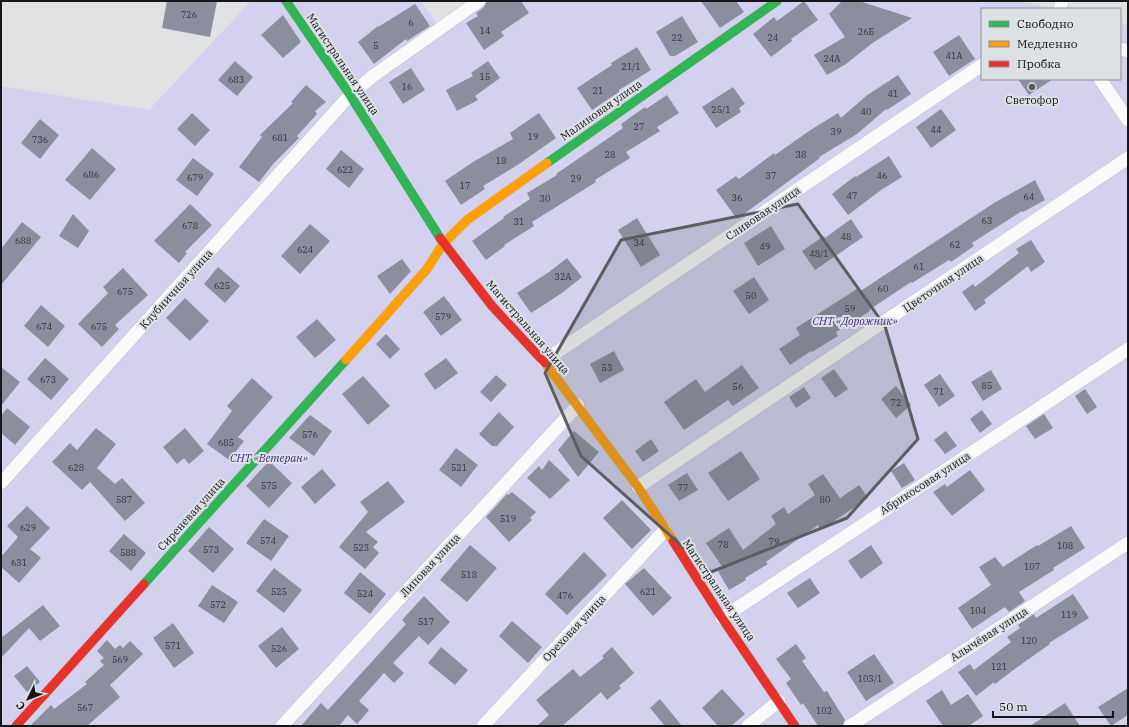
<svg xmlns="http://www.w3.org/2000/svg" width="1129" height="727" font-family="'IBM Plex Serif',serif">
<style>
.green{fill:#d3d1ee}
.building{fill:#8a8e9d}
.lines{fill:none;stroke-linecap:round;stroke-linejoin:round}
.street-casing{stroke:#bebfc1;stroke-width:14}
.fast-casing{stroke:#bebfc1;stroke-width:10}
.slow-casing{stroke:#bebfc1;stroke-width:10}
.jam-casing{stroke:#bebfc1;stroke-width:10}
.street{stroke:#fafafb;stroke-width:13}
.fast{stroke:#30b455;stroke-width:9}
.slow{stroke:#ff9f0a;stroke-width:9}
.jam{stroke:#e5322d;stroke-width:9}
.marked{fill:#5b5d5e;fill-opacity:0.2;stroke:#5b5d5e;stroke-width:3;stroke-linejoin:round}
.poi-dot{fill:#5b5d5e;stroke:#dde1e5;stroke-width:1.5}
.labels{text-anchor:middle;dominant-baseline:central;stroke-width:4;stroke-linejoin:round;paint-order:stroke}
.number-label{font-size:9px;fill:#323438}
.street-label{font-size:11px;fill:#141617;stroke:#dde1e5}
.poi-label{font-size:11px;fill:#141617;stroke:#dde1e5}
.park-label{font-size:11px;font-style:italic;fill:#432887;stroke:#dde1e5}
</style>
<rect width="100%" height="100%" fill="#dfe1e3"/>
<path class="green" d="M251,1H421L438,25L473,1H1019L1055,9H982V79H1120V23L1128,25V726H1V86L149,110Z"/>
<g class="building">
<path d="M167,1H217L210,37L162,28Z"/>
<path d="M487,1H521L529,13L501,32L504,36L484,50L466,23L478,16L476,13L484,7Z"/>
<path d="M701,1H736L744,12L720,28Z"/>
<path d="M804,1L818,20L791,39L792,41L771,57L753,34L774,17L777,21Z"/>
<path d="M842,1H859L912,18L871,44L846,64L827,75L814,55L845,37L829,14Z"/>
<path d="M415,4L430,26L407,41L406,39L374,64L358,42L378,26V27Z"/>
<path d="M283,15L301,42L283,58L261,35Z"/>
<path d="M682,16L698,42L675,56H670L656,32Z"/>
<path d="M959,35L975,59L949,76L933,52Z"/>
<path d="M637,47L651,70L619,90V92L592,110L577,88L612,65L611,63Z"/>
<path d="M235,61L253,77L237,96L218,80Z"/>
<path d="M488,61L500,78L475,96L478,100L457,111L446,90L473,76L471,73Z"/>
<path d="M411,68L425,90L403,104L389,82Z"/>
<path d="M898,75L911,94L887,110L886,109L857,134L819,157L820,158L737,219L716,190L736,176L739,179L774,153L775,155L809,131L838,113L841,118L866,96Z"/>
<path d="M1018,79H1053L1029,95Z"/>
<path d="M306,85L326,102L315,111L317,114L297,136L299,138L274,163L259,182L239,167L262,137L260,135L293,103L291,102Z"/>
<path d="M733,87L745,104L739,108L741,112L716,128L702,107Z"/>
<path d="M667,95L679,113L657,127L660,131L626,152L630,158L595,180L596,182L532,222L534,226L504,245L505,246L486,260L472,241L504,218L503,217L530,199L527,193L557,175L556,174L623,128L621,124L645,107L646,109Z"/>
<path d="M941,109L956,130L931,148L916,127Z"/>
<path d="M192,113L210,130L195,146L177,129Z"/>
<path d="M539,113L556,138L519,164L483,186L485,189L461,205L445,181L473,162L513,139L510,133Z"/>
<path d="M40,119L59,135L40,159L21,143Z"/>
<path d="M92,148L116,169L90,200L65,180Z"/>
<path d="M341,150L364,169L349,188L326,169Z"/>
<path d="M889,156L902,177L881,190L848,215L832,194L855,176L856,177Z"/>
<path d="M193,158L214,174L197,196L176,180Z"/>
<path d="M1035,180L1045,200L1023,212L1022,211L972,243L974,246L951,262L949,260L912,283L911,282L869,310L870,311L836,332L838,336L812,352L811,351L790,365L779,349L800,335L796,328L857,289L859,292L994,203Z"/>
<path d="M190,204L212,225L185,252L187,253L179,263L154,241Z"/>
<path d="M73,214L89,231L78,248L59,236Z"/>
<path d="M637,218L660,255L641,267L618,230Z"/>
<path d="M851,219L863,237L815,270L802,251L824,236L825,238Z"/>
<path d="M22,222L41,237L1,285V249Z"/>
<path d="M310,224L330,241L300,274L281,256Z"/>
<path d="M771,226L785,249L758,266L744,243Z"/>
<path d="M1031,240L1045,262L1031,272L1028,266L984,300L986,303L975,311L962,292L973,284L975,287L1019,253L1016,249Z"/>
<path d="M567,258L582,277L562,293L531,313L517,293L549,272Z"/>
<path d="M402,259L411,271L390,294L377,276Z"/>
<path d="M218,267L240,286L225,303L204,284Z"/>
<path d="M123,268L148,295L115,325L119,329L102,347L78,324L108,293L103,287Z"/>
<path d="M754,277L769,300L749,314L733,291Z"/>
<path d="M444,296L462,320L441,336L423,312Z"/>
<path d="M185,298L209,321L190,341L166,318Z"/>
<path d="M41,305L65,326L48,347L24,326Z"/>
<path d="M317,319L336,340L315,358L296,337Z"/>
<path d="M386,334L400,349L390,359L376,344Z"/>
<path d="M614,351L624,370L600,383L590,364Z"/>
<path d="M45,358L69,379L51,400L27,379Z"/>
<path d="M446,358L458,373L435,390L424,374Z"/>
<path d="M742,365L759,388L733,406L728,400L684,430L664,402L696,379L705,392Z"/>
<path d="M1,367L20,382L1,406Z"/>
<path d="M834,369L848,389L835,398L821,378Z"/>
<path d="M991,370L1002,389L983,401L971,382Z"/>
<path d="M940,374L955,396L939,407L924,385Z"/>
<path d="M496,375L507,385L491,402L480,392Z"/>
<path d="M363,376L390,406L368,425L342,394Z"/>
<path d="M252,378L273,397L238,437L244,441L229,460L207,444L232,411L227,406Z"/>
<path d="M896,386L911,405L896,418L881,399Z"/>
<path d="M804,387L811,398L796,408L789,397Z"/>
<path d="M1085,389L1097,407L1087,414L1075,396Z"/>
<path d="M7,408L30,427L15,445L1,433V416Z"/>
<path d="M982,410L992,424L980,433L970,419Z"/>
<path d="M499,412L514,427L497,446H492L479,434Z"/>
<path d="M1044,414L1053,428L1035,439L1026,426Z"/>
<path d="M310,415L332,431L314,456L289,438Z"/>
<path d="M96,428L116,444L97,468L115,484L122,478L145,503L125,521L90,482L82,490L52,462L70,443L77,450Z"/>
<path d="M185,428L204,451L189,464L184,458L177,464L163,447Z"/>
<path d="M574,431L599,452L578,477L558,450Z"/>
<path d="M946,431L957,446L945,454L934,440Z"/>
<path d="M651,439L659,451L643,462L635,451Z"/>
<path d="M456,448L478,465L461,487L439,470Z"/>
<path d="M741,451L760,479L728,501L708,473Z"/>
<path d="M549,460L570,480L550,499L527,478L539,466L542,470Z"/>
<path d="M269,461L292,483L269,508L246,486Z"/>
<path d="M904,463L915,480L902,488L891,471Z"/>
<path d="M322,469L336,485L315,504L301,487Z"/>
<path d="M970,470L985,490L952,516L933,492L945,484L947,487Z"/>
<path d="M687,473L698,490L679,501L668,485Z"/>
<path d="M823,474L840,498L859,485L868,498L821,530L818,525L766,562L768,564L745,578L746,580L729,590L718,571L723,568L706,543L729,528L743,550L776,524L771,516L784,507L788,514L815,495L808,484Z"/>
<path d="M388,481L405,502L366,532L378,542L373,547L379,553L365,569L339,547L368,512L360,502Z"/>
<path d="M512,492L536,512L530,518L532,520L509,542L486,517L506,495L507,494L508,495Z"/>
<path d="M622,500L651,530L632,549L603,518Z"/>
<path d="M27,506L50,528L30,549L41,558L19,583L1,567V557L18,537L7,526Z"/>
<path d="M264,519L289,536L271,561L246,543Z"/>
<path d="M1071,526L1085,548L1053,568L1054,570L1019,592L1025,601L1009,612L1005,607L972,629L958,608L991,585L979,567L995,557L1003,567L1037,545L1038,546Z"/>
<path d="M209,527L234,549L213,573L188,551Z"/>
<path d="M124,534L146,553L131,571L109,551Z"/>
<path d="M470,545L497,568L467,602L440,580Z"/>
<path d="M871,545L883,563L861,579L848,561Z"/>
<path d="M584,552L607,575L567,615L545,594Z"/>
<path d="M274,568L302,590L284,613L256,591Z"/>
<path d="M644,568L672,598L653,616L625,584Z"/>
<path d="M360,572L386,594L370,614L344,593Z"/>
<path d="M810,578L820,593L798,608L787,593Z"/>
<path d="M212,585L238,602L224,623L198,606Z"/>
<path d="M1073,594L1089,618L1049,643L1050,644L1016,668L995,684L994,682L976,696L958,672L970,664L974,670L1011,642L1007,637L1020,628L1018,625L1034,614L1036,618Z"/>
<path d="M424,596L450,622L428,645L419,636L393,663L404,673L394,683L384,673L359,701L369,710L357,724L348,715L339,726H301L321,703L328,710L406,624L402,620Z"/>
<path d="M43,605L60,626L40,641L29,628L1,658V638Z"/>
<path d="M512,621L542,647L528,663L499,636Z"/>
<path d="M173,623L194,653L174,668L153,638Z"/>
<path d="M282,627L299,649L276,668L258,646Z"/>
<path d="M107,640L115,649L120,645L123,648L130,641L143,654L110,685L120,697L87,726H30L51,705L54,709L87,684L85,682L104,665L100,661L104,658L97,651Z"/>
<path d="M796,644L806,658L802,661L824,692L827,691L845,720L842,726H818L803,703L801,705L786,683L791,679L776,659Z"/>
<path d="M441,647L468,670L455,685L428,663Z"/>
<path d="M612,647L634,673L619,686L621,688L607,700L601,692L562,726H537L549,715L536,700L573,669L580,677L604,658L602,656Z"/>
<path d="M874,654L894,683L866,701L847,672Z"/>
<path d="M27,666L40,682L27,692L14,676Z"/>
<path d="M1128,688V715L1111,726L1098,707Z"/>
<path d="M722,689L745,714L731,726H718L702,708Z"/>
<path d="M942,690L951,705L968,694L983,716L969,726H943L926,701Z"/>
<path d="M660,699L682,726H665L650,708Z"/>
<path d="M1065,703L1080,726H1030Z"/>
</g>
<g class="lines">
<g class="street-casing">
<g id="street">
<path d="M1060,9L1062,1"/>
<path d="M1120,49L1128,51"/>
<path d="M1100,79L1128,120"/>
<path d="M544,361L982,65"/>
<path d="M1,483L350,95L373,76L479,1"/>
<path d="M638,487L1128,158"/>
<path d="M722,618L1128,349"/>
<path d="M282,726L578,405"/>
<path d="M483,726L665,530"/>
<path d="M748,726L779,701"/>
<path d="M850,726L1128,543"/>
</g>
</g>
<g class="fast-casing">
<g id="fast">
<path d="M286,1L350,95L440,238"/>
<path d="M547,163L777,1"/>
<path d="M144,584L346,360"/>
</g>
</g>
<g class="slow-casing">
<g id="slow">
<path d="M346,360L427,269L443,244L467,220L547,163"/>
<path d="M545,363L638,487L673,541"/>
</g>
</g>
<g class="jam-casing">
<g id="jam">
<path d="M440,238L492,306L545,363"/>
<path d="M673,541L722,618L795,726"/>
<path d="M16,726L144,584"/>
</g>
</g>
<use href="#street" class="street"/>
<use href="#fast" class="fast"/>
<use href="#slow" class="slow"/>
<use href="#jam" class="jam"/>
</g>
<path class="marked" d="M798,204L885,326L918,439L847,518L711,572L581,456L545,373L621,240Z"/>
<circle class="poi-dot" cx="1032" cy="87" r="4"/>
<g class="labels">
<g class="number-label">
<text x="189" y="14">726</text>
<text x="411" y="22">6</text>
<text x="485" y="30">14</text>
<text x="866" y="31">26Б</text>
<text x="677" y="37">22</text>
<text x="773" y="37">24</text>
<text x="376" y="45">5</text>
<text x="954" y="55">41А</text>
<text x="832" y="58">24А</text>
<text x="631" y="66">21/1</text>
<text x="485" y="76">15</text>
<text x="236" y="79">683</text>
<text x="407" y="86">16</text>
<text x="598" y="90">21</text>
<text x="893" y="93">41</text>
<text x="721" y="109">25/1</text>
<text x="866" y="111">40</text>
<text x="639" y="126">27</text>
<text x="936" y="129">44</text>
<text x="836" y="131">39</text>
<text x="533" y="136">19</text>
<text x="280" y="137">681</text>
<text x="40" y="139">736</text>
<text x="610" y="154">28</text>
<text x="801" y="154">38</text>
<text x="501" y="160">18</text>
<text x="345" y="169">622</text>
<text x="91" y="174">686</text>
<text x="771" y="175">37</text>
<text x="882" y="175">46</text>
<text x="195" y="177">679</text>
<text x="576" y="178">29</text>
<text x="465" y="185">17</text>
<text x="852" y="195">47</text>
<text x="1029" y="196">64</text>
<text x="737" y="197">36</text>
<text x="545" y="198">30</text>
<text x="987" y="220">63</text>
<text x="519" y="221">31</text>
<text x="190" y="225">678</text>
<text x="846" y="236">48</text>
<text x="23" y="240">688</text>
<text x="639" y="242">34</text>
<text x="955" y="244">62</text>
<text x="765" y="246">49</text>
<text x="305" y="249">624</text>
<text x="819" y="253">48/1</text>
<text x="919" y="266">61</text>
<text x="563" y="276">32А</text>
<text x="222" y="285">625</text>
<text x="883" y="288">60</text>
<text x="125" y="291">675</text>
<text x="751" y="295">50</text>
<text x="850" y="308">59</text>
<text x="443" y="316">579</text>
<text x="44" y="326">674</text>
<text x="99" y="326">675</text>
<text x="607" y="367">53</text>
<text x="48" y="379">673</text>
<text x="987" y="385">85</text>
<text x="738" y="386">56</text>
<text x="939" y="391">71</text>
<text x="896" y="402">72</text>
<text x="310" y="434">576</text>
<text x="226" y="442">685</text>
<text x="76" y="467">628</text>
<text x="459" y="467">521</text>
<text x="269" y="485">575</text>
<text x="683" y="487">77</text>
<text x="124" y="499">587</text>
<text x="825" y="499">80</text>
<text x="508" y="518">519</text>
<text x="28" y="527">629</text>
<text x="268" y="540">574</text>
<text x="774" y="541">79</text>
<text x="723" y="544">78</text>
<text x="1065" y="545">108</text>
<text x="361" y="547">523</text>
<text x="211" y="549">573</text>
<text x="128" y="552">588</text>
<text x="19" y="562">631</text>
<text x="1032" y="566">107</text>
<text x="469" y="574">518</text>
<text x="279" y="591">525</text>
<text x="648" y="591">621</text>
<text x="365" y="593">524</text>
<text x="565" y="595">476</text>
<text x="218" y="604">572</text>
<text x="978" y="610">104</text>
<text x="1069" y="614">119</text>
<text x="426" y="621">517</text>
<text x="1029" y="640">120</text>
<text x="173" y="645">571</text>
<text x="279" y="648">526</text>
<text x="120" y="659">569</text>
<text x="999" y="666">121</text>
<text x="870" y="678">103/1</text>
<text x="85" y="707">567</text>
<text x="824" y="710">102</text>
</g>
<g class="street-label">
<text transform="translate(343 64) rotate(56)">Магистральная улица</text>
<text transform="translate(601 110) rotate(-35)">Малиновая улица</text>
<text transform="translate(763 213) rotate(-34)">Сливовая улица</text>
<text transform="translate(943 283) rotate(-34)">Цветочная улица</text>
<text transform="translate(176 289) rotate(-48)">Клубничная улица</text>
<text transform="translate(528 327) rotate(49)">Магистральная улица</text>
<text transform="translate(925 483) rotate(-33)">Абрикосовая улица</text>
<text transform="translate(191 514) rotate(-48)">Сиреневая улица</text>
<text transform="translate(430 565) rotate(-47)">Липовая улица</text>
<text transform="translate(719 590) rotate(56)">Магистральная улица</text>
<text transform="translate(574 628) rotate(-47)">Ореховая улица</text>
<text transform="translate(989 634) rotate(-33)">Алычёвая улица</text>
</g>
<g class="poi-label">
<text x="1032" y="100">Светофор</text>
</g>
<g class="park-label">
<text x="855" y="321">СНТ «Дорожник»</text>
<text x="269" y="458">СНТ «Ветеран»</text>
</g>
</g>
<rect width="1129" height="727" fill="none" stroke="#141617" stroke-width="4"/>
<rect x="981" y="8" width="140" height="72" fill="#dde1e5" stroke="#8d9093"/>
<rect x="989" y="21" width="20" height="6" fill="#30b455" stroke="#8d9093"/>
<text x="1017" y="28" font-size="12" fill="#141617">Свободно</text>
<rect x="989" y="41" width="20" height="6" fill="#ff9f0a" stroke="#8d9093"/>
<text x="1017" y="48" font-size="12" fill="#141617">Медленно</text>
<rect x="989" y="61" width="20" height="6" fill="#e5322d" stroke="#8d9093"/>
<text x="1017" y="68" font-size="12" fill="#141617">Пробка</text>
<g transform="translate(28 699) rotate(227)" stroke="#dde1e5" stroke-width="3" paint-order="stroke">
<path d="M0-3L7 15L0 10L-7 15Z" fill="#141617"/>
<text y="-6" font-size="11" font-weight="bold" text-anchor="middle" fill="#141617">С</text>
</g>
<path d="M993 711v6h120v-6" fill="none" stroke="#141617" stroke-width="2"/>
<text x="999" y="711" font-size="12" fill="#141617" stroke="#dde1e5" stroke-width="3" paint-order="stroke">50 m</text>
</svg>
